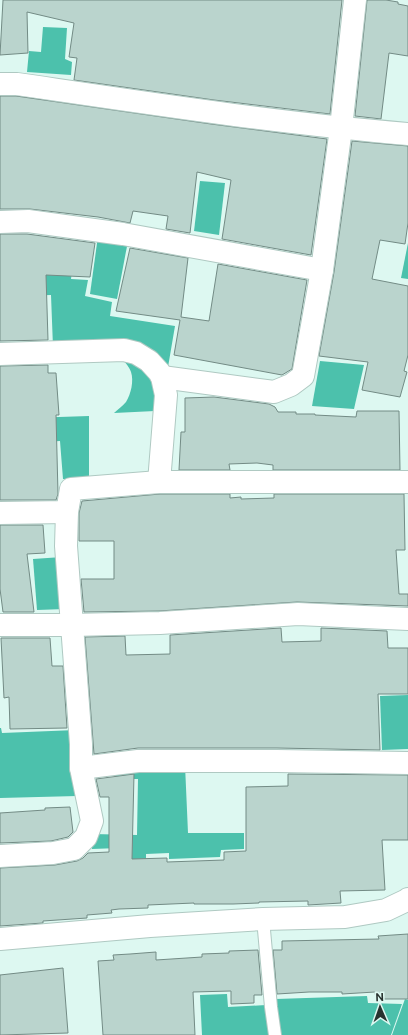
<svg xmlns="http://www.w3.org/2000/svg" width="408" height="1035" font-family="'Public Sans',sans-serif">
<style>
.forest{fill:#4cc1ac}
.building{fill:#bad4cd;stroke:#738b85}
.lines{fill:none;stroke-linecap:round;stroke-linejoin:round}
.lane-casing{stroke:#afc9c2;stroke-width:14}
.street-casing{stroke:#afc9c2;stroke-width:24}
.lane{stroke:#fff;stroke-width:12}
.street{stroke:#fff;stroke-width:22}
</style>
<rect width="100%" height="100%" fill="#ddf8f1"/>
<g class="forest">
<path d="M43,27L67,28L65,59L72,62L71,75L27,72L29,51L41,52Z"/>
<path d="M200,181L225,183L219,235L194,231Z"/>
<path d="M98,236L128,241L117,299L90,294Z"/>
<path d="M408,243V279L401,278Z"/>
<path d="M72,271L71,279L88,280L85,296L112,302L110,316L175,326L168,367L53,347L51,295L14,296L22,275Z"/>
<path d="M120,357L132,358L157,378L155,411L114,413C118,409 123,406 126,402C131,394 134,381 131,372C129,366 124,361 120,357Z"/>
<path d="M320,361L364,365L354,409L312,406Z"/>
<path d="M89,416V478L63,479L60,441L28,443L29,418Z"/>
<path d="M62,557L65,609L37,610L33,559Z"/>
<path d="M408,695V749L382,750L380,696Z"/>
<path d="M0,728H1L2,733L76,730L77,796L0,798Z"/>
<path d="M185,765L188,833H244V849L221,850L220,857L169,859V853L146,854V860L120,861L119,848L92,849V834L137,835L138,779H115L116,769Z"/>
<path d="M227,994L228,1007L266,1005L270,1035H202L200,995Z"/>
<path d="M367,996L368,1003L402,1004L391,1035H281L276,999Z"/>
<path d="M405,999L408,1000V1035H392Z"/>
</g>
<g class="building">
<path d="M3,0H342L330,114L214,100L74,80L77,58L69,57L74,23L27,12L28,53L0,55Z"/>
<path d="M367,0H386L398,2V4L408,6V56L389,53L381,119L355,116Z"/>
<path d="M0,96H16L211,124L327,139L311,255L222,239L231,180L197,172L190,233L166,229L168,216L133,211L130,223L98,217L30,209H0Z"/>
<path d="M352,141L408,146V223L405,244L380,240L372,279L408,286V355L404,371L407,372L400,397L362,390L368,362L319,356L334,272Z"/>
<path d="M0,234H27L95,243L90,277L46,275L48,340L0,341Z"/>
<path d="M130,248L188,258L181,317L209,321L218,264L307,280L292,369L282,375L174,355L180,320L116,311Z"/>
<path d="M48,365V373H56L59,415H56L58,494L56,500H0V366Z"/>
<path d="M214,397L269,404L275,407L278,412H296V414H315V415L356,417L357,411H399L400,470H273V465L257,463L229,464L230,470H179L181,432H185V398Z"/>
<path d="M160,494H230V498L241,497V499L274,498V494H404L405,550H396L399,594H408V606L297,602L159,611L84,612L81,579H114V541H79V513L82,501Z"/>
<path d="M0,525H43L45,553L27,554L34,612H3L0,589Z"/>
<path d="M281,628L282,642L321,641V628L387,631L388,648H408V694H378L380,750L277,748H138L94,754L85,637L125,636L126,655L170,654V635Z"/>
<path d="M1,638H50L52,666H63L67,728L10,729L9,697L4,698Z"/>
<path d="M134,774L132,859L167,858V862L224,860V852L246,851V787L288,786V774L408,775V840H382L385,890L340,891L341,903L308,905V901L259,902V903L233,904H194V903L148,905V908L119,909L111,910L112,913L87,915V918L43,921V923L0,926V868L55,865L77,861L83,858L88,853L109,852V797H100L96,779Z"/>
<path d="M70,807L73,832L68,837L51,841L0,843V813L45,810V808Z"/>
<path d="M408,934V999H376L375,992L342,994V992H309L277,994L273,950H282V941L379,939L378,936Z"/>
<path d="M258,950L262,995H254V1003L231,1004V991L193,992L195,1035H103L98,961L114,960L113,955L130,954L156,952V960L202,957V954L229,953V951Z"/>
<path d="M63,968L68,1033L0,1035V975Z"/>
</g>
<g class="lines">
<g class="lane-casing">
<path id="lane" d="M263,919L271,1007L275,1035"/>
</g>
<g class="street-casing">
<g id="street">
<path d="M0,84H17C147,103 277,123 408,134"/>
<path d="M0,222L28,221L123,234L322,270"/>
<path d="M0,354L124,350L136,353L149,361L159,372L162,377L166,395L159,482"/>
<path d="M162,377L274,392L291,385L303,376L322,270L341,128L355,0"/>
<path d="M0,513L67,512L71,489L159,482H408"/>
<path d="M0,625H71L160,623L298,614L408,619"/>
<path d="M81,768L138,761H277L408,763"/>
<path d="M0,856L53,853L74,849L86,837L92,821L81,768V744L66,546L67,512"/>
<path d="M0,939L150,926L263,919L345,917L386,910L407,900L408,899"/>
</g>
</g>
<use href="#lane" class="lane"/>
<use href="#street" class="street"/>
</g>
<g transform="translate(380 1007) rotate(358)" stroke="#ddf8f1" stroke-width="3" paint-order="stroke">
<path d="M0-3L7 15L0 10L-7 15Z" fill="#28322f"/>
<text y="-6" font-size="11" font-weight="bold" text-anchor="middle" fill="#28322f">N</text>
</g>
</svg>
